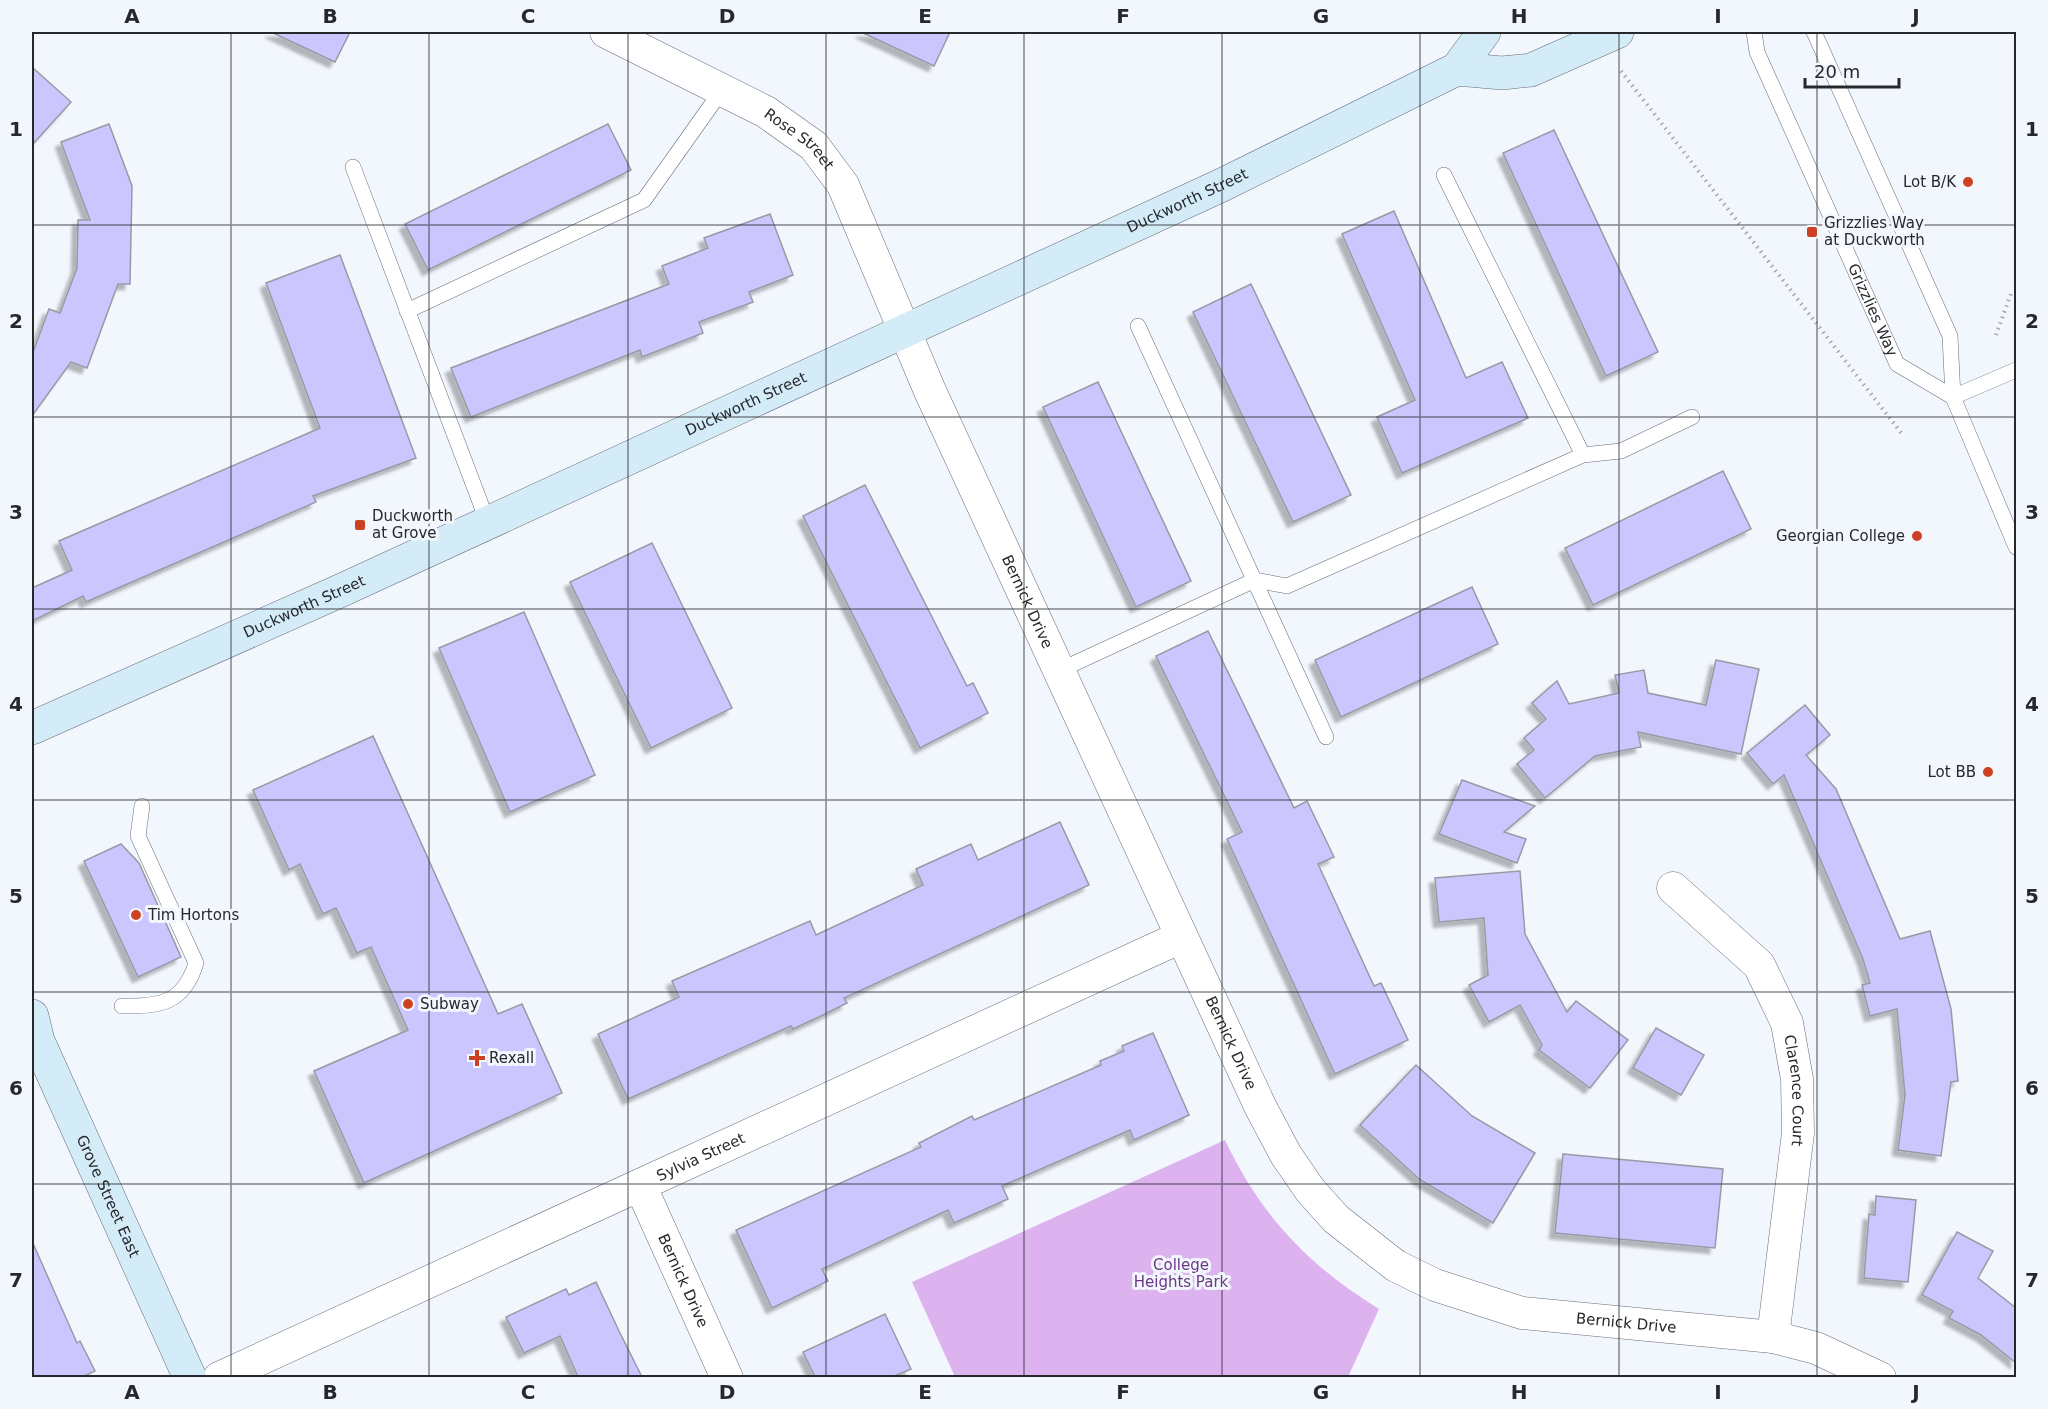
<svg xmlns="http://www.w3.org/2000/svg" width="2048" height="1409" font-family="'DejaVu Sans',sans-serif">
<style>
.green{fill:#dcb3ef}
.building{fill:#cbc7fe;stroke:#9999a5;stroke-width:1.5;filter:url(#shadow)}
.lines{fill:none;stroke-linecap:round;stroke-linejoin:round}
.lane-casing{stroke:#686d78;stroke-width:16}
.street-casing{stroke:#686d78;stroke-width:33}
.secondary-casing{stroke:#686d78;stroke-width:34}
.path{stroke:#a4a8ad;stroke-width:4;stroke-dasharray:1.5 4.5;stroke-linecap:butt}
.lane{stroke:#fff;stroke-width:15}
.street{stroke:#fff;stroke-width:32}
.secondary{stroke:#d4ebf8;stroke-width:33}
.grid{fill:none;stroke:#26282c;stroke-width:1.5;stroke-opacity:0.55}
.poi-dot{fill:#cb4122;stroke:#f2f6fd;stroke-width:2}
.labels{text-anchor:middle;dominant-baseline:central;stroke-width:6;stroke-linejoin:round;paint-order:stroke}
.street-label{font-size:15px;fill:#26282c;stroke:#f2f6fd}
.poi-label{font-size:15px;fill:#26282c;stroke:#f2f6fd;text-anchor:start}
.park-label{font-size:15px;fill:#6b3881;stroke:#f2f6fd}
.neatline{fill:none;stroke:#26282c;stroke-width:2}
.grid-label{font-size:20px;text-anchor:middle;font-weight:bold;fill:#26282c}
</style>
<defs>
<filter id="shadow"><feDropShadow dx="-5.5" dy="5.5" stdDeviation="1.5" flood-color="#0004"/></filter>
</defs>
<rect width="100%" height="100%" fill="#f2f6fd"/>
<path class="green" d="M1225,1140C1261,1216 1308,1265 1379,1309L1348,1377H955L912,1282Z"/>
<g class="building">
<path d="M271,32H350L335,62Z"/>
<path d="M861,32H950L934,66Z"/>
<path d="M32,67L71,102L32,145Z"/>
<path d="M109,124L132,186L130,284H118L87,368L71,362L32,416V355L49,309L60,313L77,268L78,220H90L61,142Z"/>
<path d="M608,124L631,170L428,270L405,224Z"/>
<path d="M1554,130L1658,352L1606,376L1503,153Z"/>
<path d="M1394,211L1466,378L1502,362L1528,418L1402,473L1377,417L1415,400L1342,234Z"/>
<path d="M770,214L793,275L749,292L753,302L699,322L703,333L642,357L640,350L471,417L451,368L669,284L662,266L708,248L704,238Z"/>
<path d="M340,255L416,458L313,496L316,502L86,602L83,596L32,621V588L72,570L59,541L320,428L266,283Z"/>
<path d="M1251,284L1351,495L1293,522L1193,312Z"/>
<path d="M1098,382L1191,581L1136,607L1043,407Z"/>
<path d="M1723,471L1751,529L1593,605L1565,548Z"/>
<path d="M865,485L967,686L973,683L988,713L920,748L803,516Z"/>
<path d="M652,543L732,708L651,748L570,582Z"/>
<path d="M1472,587L1498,644L1341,717L1315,660Z"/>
<path d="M524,612L595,775L510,812L439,648Z"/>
<path d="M1208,631L1294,808L1307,801L1334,857L1318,864L1374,986L1381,983L1408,1040L1335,1074L1227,839L1242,832L1156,656Z"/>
<path d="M1716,660L1759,669L1741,754L1638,732L1641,747L1595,756L1545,798L1517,764L1534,750L1524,738L1546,719L1532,703L1557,681L1569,704L1619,693L1615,675L1644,670L1648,693L1706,705Z"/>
<path d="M1805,705L1830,735L1806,755L1836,789L1900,939L1930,931L1951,1009L1958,1081L1951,1082L1941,1156L1898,1150L1905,1095L1897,1009L1870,1016L1862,985L1870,983L1863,959L1784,775L1773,784L1747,753Z"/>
<path d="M373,736L498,1014L522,1004L562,1093L364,1183L314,1071L408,1030L371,947L357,953L336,908L323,914L300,864L289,870L253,790Z"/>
<path d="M1462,780L1535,806L1504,832L1526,839L1517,863L1439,834Z"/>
<path d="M1060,822L1089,885L844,998L847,1003L821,1016L793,1029L791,1026L628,1099L598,1034L679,997L672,981L810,921L816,935L923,885L916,869L971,844L978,860Z"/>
<path d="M121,844L139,863L181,957L138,977L84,861Z"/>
<path d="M1520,871L1525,934L1567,1012L1576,1001L1628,1040L1590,1088L1539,1050L1542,1045L1520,1005L1489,1022L1469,985L1488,975L1484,918L1439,922L1435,878Z"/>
<path d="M1656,1028L1704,1055L1681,1095L1633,1068Z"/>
<path d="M1153,1033L1189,1115L1134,1140L1130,1130L1002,1186L1008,1199L954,1223L948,1210L822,1269L828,1281L772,1308L736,1230L921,1147L919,1143L972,1116L974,1120L1101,1065L1100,1061L1124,1051L1122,1046Z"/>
<path d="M1416,1065L1472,1116L1535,1153L1493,1223L1419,1179L1360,1125Z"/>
<path d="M1563,1154L1723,1169L1715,1248L1555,1233Z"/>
<path d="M1876,1196L1916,1200L1908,1282L1864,1278L1869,1214L1875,1215Z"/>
<path d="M1957,1232L1993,1251L1978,1278L2016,1308V1363L1981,1335L1949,1318L1953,1311L1922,1295Z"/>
<path d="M32,1241L77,1343L80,1341L95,1371L82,1377H32Z"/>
<path d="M596,1282L619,1331L642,1377H578L560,1336L524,1353L506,1317L566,1289L569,1295Z"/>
<path d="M885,1314L911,1369L892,1377H815L803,1352Z"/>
</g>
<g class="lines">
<g class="lane-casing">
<g id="lane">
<path id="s1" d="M1754,32L1757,52L1897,364L1953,397"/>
<path d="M1814,32L1950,336L1953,397L2016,547"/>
<path d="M353,167L488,523"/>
<path d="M1444,175L1583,455"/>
<path d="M407,311L644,200L722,90"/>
<path d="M1138,326L1326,737"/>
<path d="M1953,397L2016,370"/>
<path d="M1058,671L1255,580L1287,586L1583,455L1621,451L1692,417"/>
<path d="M122,1006C160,1007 184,1003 196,963L138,836L142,806"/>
</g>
</g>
<g class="street-casing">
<g id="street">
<path id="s2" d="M606,32L766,112L814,146L843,185L930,391L1260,1106L1286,1155L1310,1190L1336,1219L1396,1266L1435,1285L1522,1313L1773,1337L1816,1348L1880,1378"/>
<path id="s3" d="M1673,888L1759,965L1787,1023L1797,1079L1798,1133L1773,1337"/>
<path id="s4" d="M640,1185L727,1378"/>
<path id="s5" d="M219,1378L1181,937"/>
</g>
</g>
<g class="secondary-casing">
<g id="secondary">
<path d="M1457,69L1502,73L1531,70L1617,32"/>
<path id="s6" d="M32,728L342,590L1222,185L1457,69L1484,32"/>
<path id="s7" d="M32,1016L38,1041L190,1378"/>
</g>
</g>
<g class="path">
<path d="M1621,71L1902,434"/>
<path d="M1996,335L2012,291"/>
</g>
<use href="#lane" class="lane"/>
<use href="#street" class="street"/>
<use href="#secondary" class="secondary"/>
</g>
<path class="grid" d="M231,32V1378M429,32V1378M628,32V1378M826,32V1378M1024,32V1378M1222,32V1378M1420,32V1378M1619,32V1378M1817,32V1378M32,225H2016M32,417H2016M32,609H2016M32,800H2016M32,992H2016M32,1184H2016"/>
<g class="poi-dot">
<circle cx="1968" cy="182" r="6"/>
<rect x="1806" y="226" width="12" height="12" rx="3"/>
<rect x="354" y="519" width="12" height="12" rx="3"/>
<circle cx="1917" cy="536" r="6"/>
<circle cx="1988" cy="772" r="6"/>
<circle cx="136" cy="915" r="6"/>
<circle cx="408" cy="1004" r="6"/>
<path d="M474 1049h6v6h6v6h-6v6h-6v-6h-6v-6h6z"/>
</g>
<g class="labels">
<g class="street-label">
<text stroke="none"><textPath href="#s2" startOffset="222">Rose Street</textPath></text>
<text stroke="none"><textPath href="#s6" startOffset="1270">Duckworth Street</textPath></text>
<text stroke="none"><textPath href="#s1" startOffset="303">Grizzlies Way</textPath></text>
<text stroke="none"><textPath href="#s6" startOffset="784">Duckworth Street</textPath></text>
<text stroke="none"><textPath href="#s2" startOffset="742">Bernick Drive</textPath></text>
<text stroke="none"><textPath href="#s6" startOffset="298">Duckworth Street</textPath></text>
<text stroke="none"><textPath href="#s2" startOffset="1228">Bernick Drive</textPath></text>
<text stroke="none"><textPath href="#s3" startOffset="248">Clarence Court</textPath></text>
<text stroke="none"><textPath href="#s5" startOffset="530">Sylvia Street</textPath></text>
<text stroke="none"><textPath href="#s7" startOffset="196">Grove Street East</textPath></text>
<text stroke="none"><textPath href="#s4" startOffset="105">Bernick Drive</textPath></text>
<text stroke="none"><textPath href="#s2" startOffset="1750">Bernick Drive</textPath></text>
</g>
<g class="poi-label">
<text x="1956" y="182" text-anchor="end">Lot B/K</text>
<text x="1824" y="223">Grizzlies Way<tspan x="1824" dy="17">at Duckworth</tspan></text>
<text x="372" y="516">Duckworth<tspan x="372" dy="17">at Grove</tspan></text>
<text x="1905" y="536" text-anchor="end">Georgian College</text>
<text x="1976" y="772" text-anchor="end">Lot BB</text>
<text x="148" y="915">Tim Hortons</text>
<text x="420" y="1004">Subway</text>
<text x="489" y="1058">Rexall</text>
</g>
<g class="park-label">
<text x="1181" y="1265">College<tspan x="1181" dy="17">Heights Park</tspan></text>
</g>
</g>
<rect width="2048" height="1409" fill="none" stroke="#f2f6fd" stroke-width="66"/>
<path d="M1805 78v9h94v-9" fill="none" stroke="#26282c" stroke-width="3"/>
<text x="1814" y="78" font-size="18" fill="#26282c" stroke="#f2f6fd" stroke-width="4.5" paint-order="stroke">20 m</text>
<rect x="33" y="33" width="1982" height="1343" class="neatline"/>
<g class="grid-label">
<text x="132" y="23">A</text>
<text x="330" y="23">B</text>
<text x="528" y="23">C</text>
<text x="727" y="23">D</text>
<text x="925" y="23">E</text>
<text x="1123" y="23">F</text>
<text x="1321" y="23">G</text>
<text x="1519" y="23">H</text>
<text x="1718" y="23">I</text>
<text x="1916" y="23">J</text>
<text x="16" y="136">1</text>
<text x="2032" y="136">1</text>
<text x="16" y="328">2</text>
<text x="2032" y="328">2</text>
<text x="16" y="519">3</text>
<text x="2032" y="519">3</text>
<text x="16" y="711">4</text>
<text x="2032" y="711">4</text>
<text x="16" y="903">5</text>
<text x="2032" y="903">5</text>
<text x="16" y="1095">6</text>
<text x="2032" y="1095">6</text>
<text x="16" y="1287">7</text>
<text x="2032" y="1287">7</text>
<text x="132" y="1399">A</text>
<text x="330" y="1399">B</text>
<text x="528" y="1399">C</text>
<text x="727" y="1399">D</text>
<text x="925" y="1399">E</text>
<text x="1123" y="1399">F</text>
<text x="1321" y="1399">G</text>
<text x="1519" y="1399">H</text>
<text x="1718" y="1399">I</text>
<text x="1916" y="1399">J</text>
</g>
</svg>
